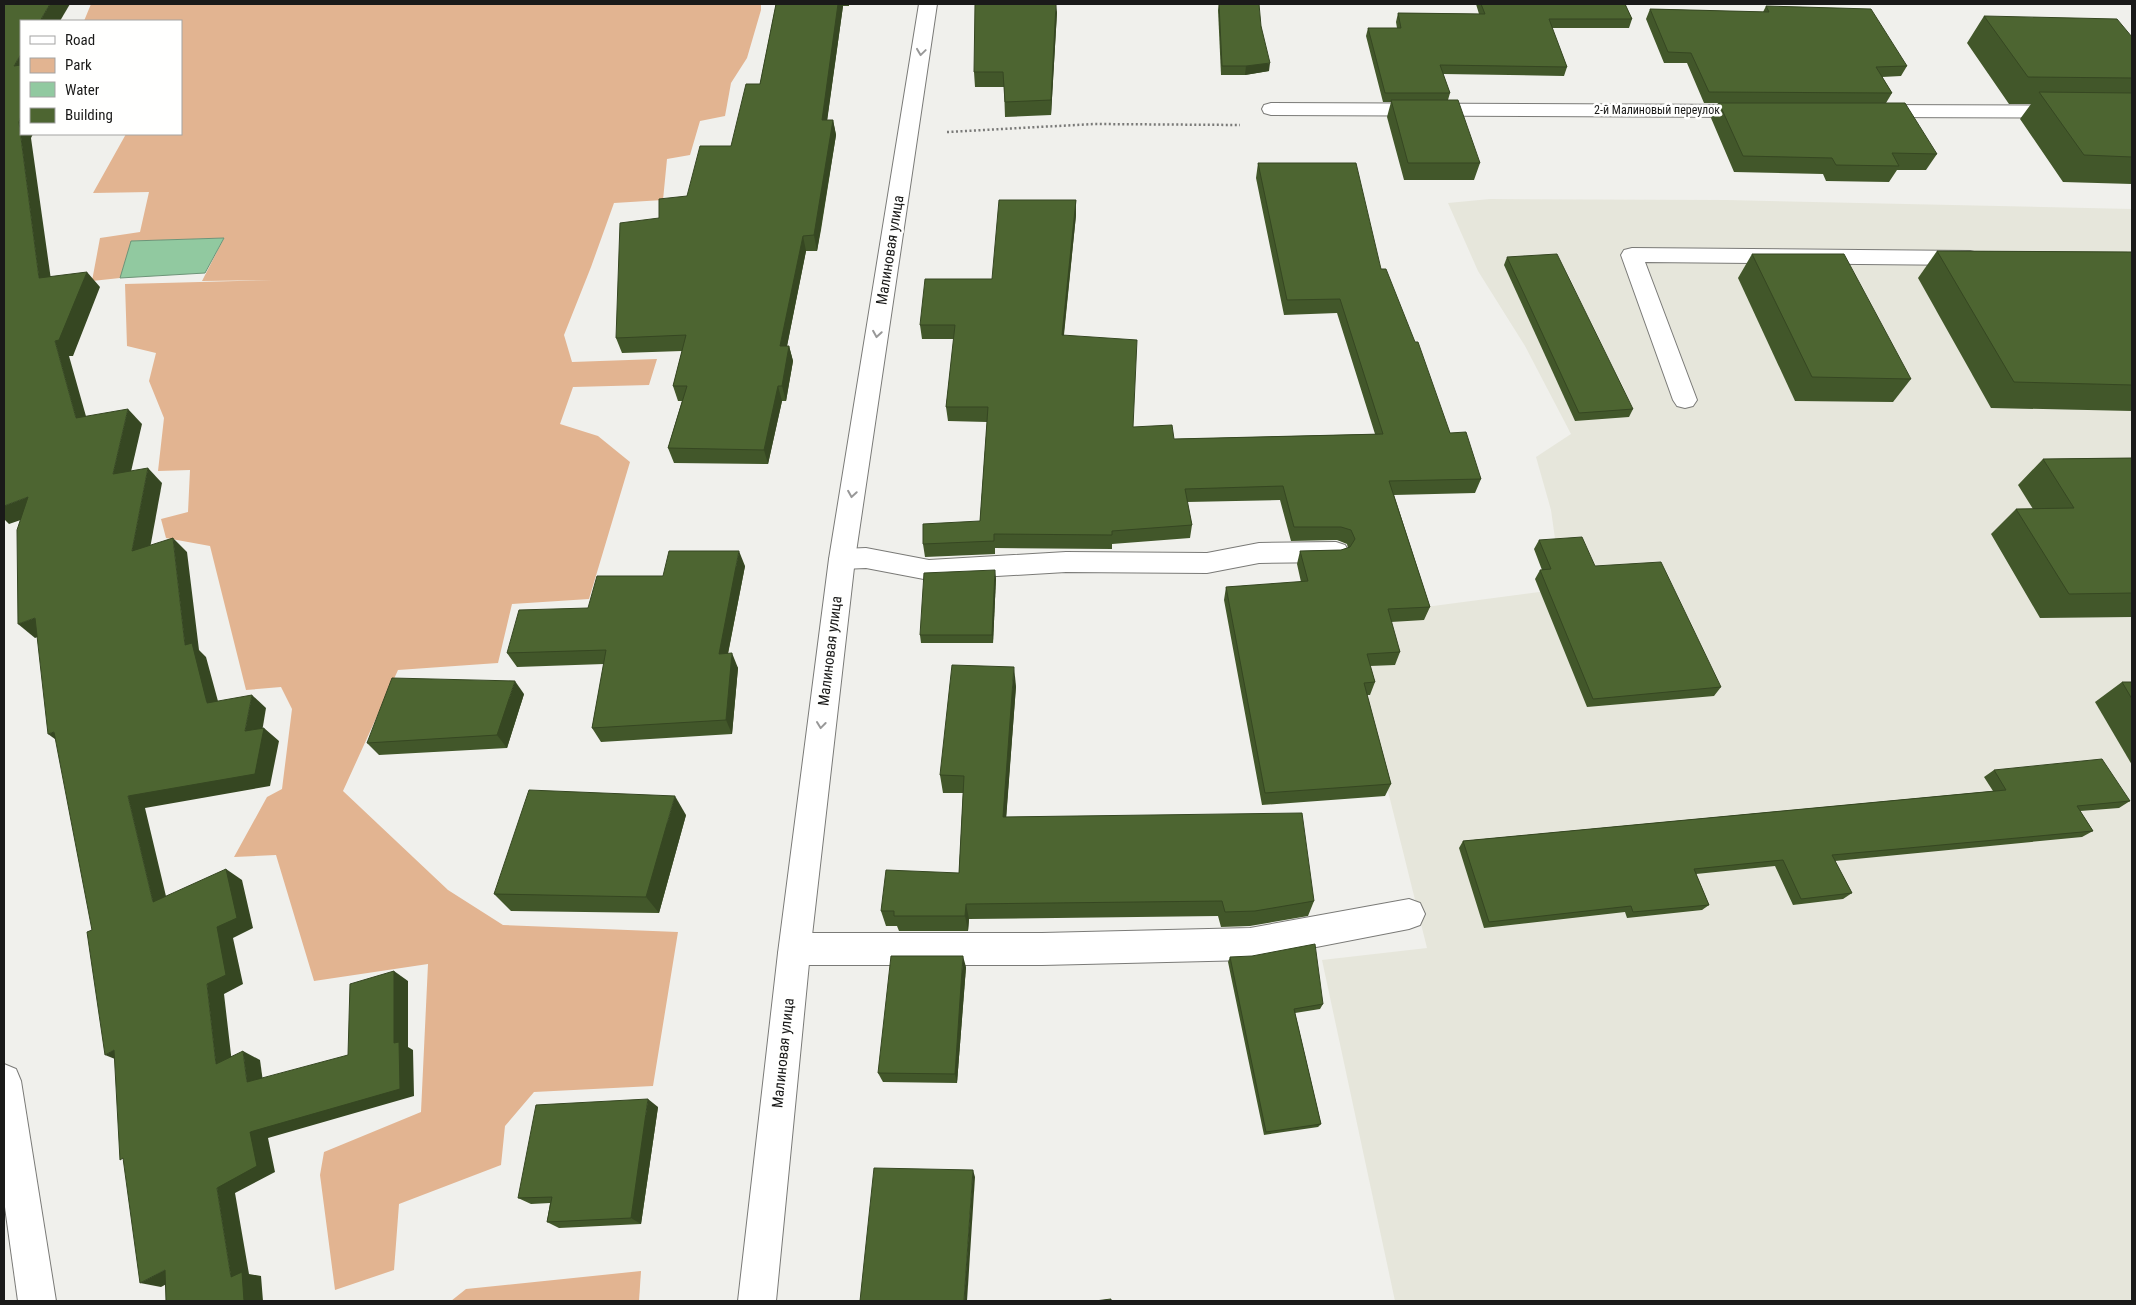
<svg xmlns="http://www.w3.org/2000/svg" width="2136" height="1305" font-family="'Roboto Condensed',sans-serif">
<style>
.built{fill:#e6e6db}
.green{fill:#e2b491}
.water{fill:#91c9a0;stroke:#6d9478}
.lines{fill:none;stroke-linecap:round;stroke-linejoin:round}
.lane-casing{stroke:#7a7a77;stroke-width:2}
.street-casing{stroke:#7a7a77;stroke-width:2}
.path{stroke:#7a7a78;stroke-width:2.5;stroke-dasharray:2 2.5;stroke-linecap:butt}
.lane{fill:#fff;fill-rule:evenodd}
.street{fill:#fff;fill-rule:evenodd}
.wall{fill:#42572a}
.shaded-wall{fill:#364722}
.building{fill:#4d6531;stroke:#364722}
.oneway{stroke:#989898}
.labels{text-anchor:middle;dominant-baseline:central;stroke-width:5;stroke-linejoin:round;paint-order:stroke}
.far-street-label{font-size:12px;fill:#1a1a19;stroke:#fffffe}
.street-label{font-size:15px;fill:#1a1a19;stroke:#fffffe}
</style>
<rect width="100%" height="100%" fill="#f0f0ec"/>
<path class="built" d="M1490,199L1727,200L2132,209V1301H1395L1322,960L1427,948L1379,755L1236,632L1562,589L1551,510L1536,457L1571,434L1525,346L1478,271L1448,203Z"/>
<g class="green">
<path d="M91,4H761V10L747,58L731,83L725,116L700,121L690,155L667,159L663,200L614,203L591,267L564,335L572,362L657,359L649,385L573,387L560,424L598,436L630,462L589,599L512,604L498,663L398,670L343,791L448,890L503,925L678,932L653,1086L534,1092L505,1126L501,1165L399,1204L394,1270L335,1290L320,1175L324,1152L421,1112L428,964L314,981L276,855L234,857L267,797L282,789L292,709L281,687L246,690L210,546L166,538L161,519L188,512L190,470L158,471L164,418L149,381L156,353L127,346L125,284L274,280L202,281L224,238L132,241L120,278L92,281L100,238L140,232L149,192L93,193L126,134H181V21H84Z"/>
<path d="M641,1271L639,1301H451L466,1289Z"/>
</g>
<path class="water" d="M224,238L205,273L120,278L131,241Z"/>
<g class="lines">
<g class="lane-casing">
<g id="lane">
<path d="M1632,248L1970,251L1978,253L1981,258L1978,263L1970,265L1645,262L1697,400L1693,406L1685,408L1677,406L1673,400L1621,255L1624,250Z"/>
<path d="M1336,542L1345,545L1349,552L1345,559L1336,562L1259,563L1207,573L1066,572L929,580L866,568L842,569L833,566L829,559L833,552L842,549L866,548L929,560L1066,552L1207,553L1259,543Z"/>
<path d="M1409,899L1420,903L1425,914L1420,925L1409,929L1250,960L1042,965H809L794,969L783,964L778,953L783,942L809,933H1042L1250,928Z"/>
</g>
</g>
<g class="street-casing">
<g id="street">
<path d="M919,4H937L855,559L810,953L776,1301H738L778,953L829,559Z"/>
<path d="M1271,103L1752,105L1759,107L1761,111L1759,115L1752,117L1271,115L1264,113L1262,109L1264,105Z"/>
<path d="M1873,105L2132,106V118L1873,117L1866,115L1864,111L1866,107Z"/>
<path d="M4,1064L16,1069L21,1081L56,1301H18L4,1200Z"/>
</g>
</g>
<path class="path" d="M947,132L1094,124L1240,125"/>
<use href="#lane" class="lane"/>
<use href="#street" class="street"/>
</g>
<g class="wall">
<path d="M776,4H849V6H843L827,120H833L836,135L821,230L817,251H806L787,346H789L793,361L786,401H782L768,464L674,463L668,448L682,401H678L673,386L682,351L622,353L616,338L659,218L687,196L731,146L760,84Z"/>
<path d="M1219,4L1261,26L1269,71L1245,75H1221L1218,10Z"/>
<path d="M1476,4H1625L1632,19L1629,28H1552L1567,67L1564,76L1443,74L1450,93L1448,100L1480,163L1474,180H1404L1387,117L1391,102H1383L1366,36L1368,28H1397L1396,22L1398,13L1479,14Z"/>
<path d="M1766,6L1907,66L1901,76L1882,77L1892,93L1886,103L1937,154L1926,170H1897L1889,182L1826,181L1823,174L1734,172L1711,118L1718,103H1704L1687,63H1664L1646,19L1650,9L1763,12Z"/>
<path d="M1057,12L1051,115L1005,117L1004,87H975L974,72Z"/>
<path d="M1984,16L2132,37V184L2063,182L2020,119L2031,104H2009L1967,43Z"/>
<path d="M1258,163L1381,269L1450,433L1481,479L1475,493L1394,495L1430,607L1424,620L1391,622L1400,652L1395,665L1370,666L1375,682L1370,695H1367L1391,784L1385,796L1262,805L1224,600L1226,587L1301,582L1297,564L1300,551L1341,550L1348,548L1347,544L1337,540L1291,541L1280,500L1187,502L1192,525L1190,538L1112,544V549L995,548V554L925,557L923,544L980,521L987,422L948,421L946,407L954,339H922L920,325L992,279L1076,200V215L1064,335L1133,427L1174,439L1375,434L1337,313L1284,315L1256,178Z"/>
<path d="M1937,251L2132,252V411L1991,408L1918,278Z"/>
<path d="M1752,254L1911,379L1893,402L1795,401L1738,278Z"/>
<path d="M1507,257L1633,409L1629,417L1575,421L1504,265Z"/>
<path d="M2132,458V617L2040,618L1991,534L2016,509H2033L2018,485L2043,459Z"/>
<path d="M1539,540L1595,566L1721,687L1714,696L1587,707L1535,579L1540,570H1542L1534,549Z"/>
<path d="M745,566L728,654L738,668L732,734L601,742L592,728L604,664L517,667L507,653L588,608L663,576Z"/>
<path d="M996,578L993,643H921L920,635Z"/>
<path d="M2122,682H2132V765L2095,702Z"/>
<path d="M1016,686L1006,817L1314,901L1308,916L1250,926L1221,927L1218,916L969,919L968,931H899L897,926H886L881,911L959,873L963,793H943L940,775Z"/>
<path d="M524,694L507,748L379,755L367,743Z"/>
<path d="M1994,770L2130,801L2119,808L2080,811L2093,831L2082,837L1835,861L1852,893L1843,899L1793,905L1775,866L1696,874L1709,905L1702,910L1627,918L1625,912L1484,928L1459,848L1463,841L1993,791L1984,777Z"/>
<path d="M686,815L659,913L511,911L494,894Z"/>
<path d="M1230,957L1323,1004L1320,1009L1295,1013L1321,1124L1318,1127L1264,1135L1228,962Z"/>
<path d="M966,967L957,1083L883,1082L878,1073Z"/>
<path d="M658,1107L641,1224L559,1228L547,1222L550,1203L531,1204L518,1198Z"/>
</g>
<g class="shaded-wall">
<path d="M50,4H70L60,21H40Z"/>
<path d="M838,4H842L843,6L825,136L822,120Z"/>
<path d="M1056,4L1057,12L1051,115V100Z"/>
<path d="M21,54V75L14,66Z"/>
<path d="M1270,63L1269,71L1245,75L1246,66Z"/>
<path d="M21,116V134H33L31,138L53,294L39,278L19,122Z"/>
<path d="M833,120L836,135L817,251L814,235Z"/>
<path d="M1076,200V215L1062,350V335Z"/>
<path d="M803,236L806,251L784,361L780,346Z"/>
<path d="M87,272L100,287L73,356H69L91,434L76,418L55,341Z"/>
<path d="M789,346L793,361L786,401L782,386Z"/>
<path d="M778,386L782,401L768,464L764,450Z"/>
<path d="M128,409L142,424L127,489L113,474Z"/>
<path d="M148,468L162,483L147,565L132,551Z"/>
<path d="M28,497L44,512L9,524L4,519V506Z"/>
<path d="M173,538L187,552L199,650L206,657L222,716L207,703L185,645Z"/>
<path d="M739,551L745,566L725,668L719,654Z"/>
<path d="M995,570L996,578L993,643L992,635Z"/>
<path d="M35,618L52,632L35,638L18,624Z"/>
<path d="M732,653L738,668L732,734L726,720Z"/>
<path d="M1014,667L1016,686L1005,834L1003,817Z"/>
<path d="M515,681L524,694L507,748L497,735Z"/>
<path d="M252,695L266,708L260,744L245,731Z"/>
<path d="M264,728L279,741L270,786L145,808L170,913L153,902L128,796Z"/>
<path d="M54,732L66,747L48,734Z"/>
<path d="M675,796L686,815L659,913L646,897Z"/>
<path d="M226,869L242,880L253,928L233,938L243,984L224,994L233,1072L216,1064L207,984Z"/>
<path d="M966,904L969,919L968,931L965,916Z"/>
<path d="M963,956L966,967L957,1083L955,1074Z"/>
<path d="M394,971L408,981V1047L413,1050L414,1096L268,1138L275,1172L235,1193L249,1274L261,1276L263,1301H244L231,1277L217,1188L250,1132L394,1043Z"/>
<path d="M114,1050L125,1063L105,1055Z"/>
<path d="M243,1051L260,1060L264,1089L247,1082Z"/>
<path d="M648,1099L658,1107L641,1224L631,1218Z"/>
<path d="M973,1170L975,1177L967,1301H964Z"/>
<path d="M165,1270L185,1274L161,1287L140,1283Z"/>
</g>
<g class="building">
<path d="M4,4H50L40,21H21V54L14,66L21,65V116L19,122L39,278L87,272L59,340L55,341L76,418L128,409L113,474L148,468L132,551L173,538L185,645L192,643L207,703L252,695L245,731L264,728L255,774L128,796L153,902L226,869L237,918L217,927L226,975L207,984L216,1064L243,1051L247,1082L348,1055L350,984L394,971V1043L399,1042L400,1089L250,1132L257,1166L217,1188L231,1277L242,1272L244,1301H166L165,1270L140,1283L123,1158L120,1160L114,1050L105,1055L87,932L92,930L54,732L48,734L35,618L18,624L17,530L28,497L4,506Z"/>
<path d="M776,4H838L822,120H833L814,235L803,236L780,346H789L782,386H778L764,450L668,448L687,386H673L686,335L616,338L620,223L659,218V199L687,196L700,146H731L746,84H760Z"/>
<path d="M975,4H1056L1051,100L1005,102L1003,72H974Z"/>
<path d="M1219,4H1259L1261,26L1270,63L1246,66H1222Z"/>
<path d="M1481,4H1625L1632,19H1549L1567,67L1440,65L1450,93H1385L1368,28H1401L1398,13L1485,14Z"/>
<path d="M1766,6L1871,9L1907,66L1876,67L1892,93L1709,92L1691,53L1668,52L1650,9L1769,12Z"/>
<path d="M1984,16L2117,19L2132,37V78L2028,77Z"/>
<path d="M2039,92L2132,93V157L2084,155Z"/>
<path d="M1391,100H1458L1480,163H1408Z"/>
<path d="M1719,103H1905L1937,154L1892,153L1899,166L1836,165L1832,158L1743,156Z"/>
<path d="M1258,163H1356L1381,269H1386L1415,342H1418L1450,433L1466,432L1481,479L1389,481L1430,607L1388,609L1400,652L1367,654L1375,682L1364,683L1391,784L1265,793L1226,587L1308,581L1300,551L1341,550L1350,547L1355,539L1351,530L1341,527H1294L1283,486L1185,489L1192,525L1112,531V535L994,534V541L923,544V524L980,521L988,407H946L955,325H920L925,279H992L999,200H1076L1062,335L1137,340L1133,427L1172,425L1174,439L1383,434L1340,299L1287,300Z"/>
<path d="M1937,251L2132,252V385L2014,382Z"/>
<path d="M1557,254L1633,409L1579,413L1507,257Z"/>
<path d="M1752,254H1844L1911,379L1812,377Z"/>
<path d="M2132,458V593L2069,594L2016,509L2074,508L2043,459Z"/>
<path d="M1582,537L1595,566L1661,562L1721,687L1593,699L1540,570L1551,569L1539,540Z"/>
<path d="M669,551H739L719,654L732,653L726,720L592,728L606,650L507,653L519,610L588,608L597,576H663Z"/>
<path d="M995,570L992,635H920L924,573Z"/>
<path d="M952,665L1014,667L1003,817L1302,813L1314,901L1255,911L1225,912L1222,901L966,904L965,916H894V911H881L886,870L959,873L964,776L940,775Z"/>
<path d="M392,678L515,681L497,735L367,743Z"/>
<path d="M2122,682H2132V699Z"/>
<path d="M2102,759L2130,801L2077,806L2093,831L1832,855L1852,893L1801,899L1783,860L1694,869L1709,905L1633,912L1631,906L1489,922L1463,841L2006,790L1994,770Z"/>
<path d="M529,790L675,796L646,897L494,894Z"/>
<path d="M1315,944L1323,1004L1294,1009L1321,1124L1266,1132L1230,957L1252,956Z"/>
<path d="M891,956H963L955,1074L878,1073Z"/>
<path d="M648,1099L631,1218L547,1222L552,1197L518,1198L536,1105Z"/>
<path d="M874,1168L973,1170L964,1301H860Z"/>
<path d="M1111,1299V1301H1095Z"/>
</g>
<defs><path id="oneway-chevron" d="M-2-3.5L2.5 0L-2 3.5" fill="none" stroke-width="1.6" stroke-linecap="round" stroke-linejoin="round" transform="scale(1.25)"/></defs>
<g class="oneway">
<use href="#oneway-chevron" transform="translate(921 52) rotate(98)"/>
<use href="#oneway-chevron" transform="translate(877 334) rotate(99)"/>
<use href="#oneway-chevron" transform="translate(852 494) rotate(99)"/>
<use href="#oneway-chevron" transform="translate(821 725) rotate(97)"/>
</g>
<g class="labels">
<g class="far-street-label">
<text x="1657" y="110">2-й Малиновый переулок</text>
</g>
<g class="street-label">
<text transform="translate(890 250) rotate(-81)">Малиновая улица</text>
<text transform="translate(830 651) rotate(-83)">Малиновая улица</text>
<text transform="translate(783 1053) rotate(-84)">Малиновая улица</text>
</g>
</g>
<rect width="2136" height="1305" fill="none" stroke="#1a1a19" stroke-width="10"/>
<rect x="20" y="20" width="162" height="115" fill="#fffffe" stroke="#a3a3a2"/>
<rect x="30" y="36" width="25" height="8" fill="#ffffff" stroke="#a3a3a2"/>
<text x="65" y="45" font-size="15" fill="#1a1a19">Road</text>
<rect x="30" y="58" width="25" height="15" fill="#e2b491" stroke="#a3a3a2"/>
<text x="65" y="70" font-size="15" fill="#1a1a19">Park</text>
<rect x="30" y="82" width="25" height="15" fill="#91c9a0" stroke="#a3a3a2"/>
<text x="65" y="95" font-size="15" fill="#1a1a19">Water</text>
<rect x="30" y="108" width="25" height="15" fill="#4d6531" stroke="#a3a3a2"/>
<text x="65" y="120" font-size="15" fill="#1a1a19">Building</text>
</svg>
